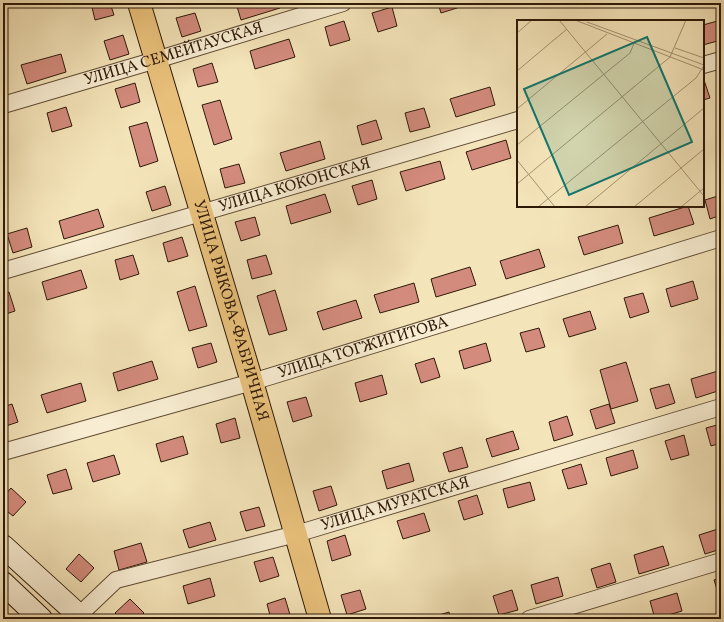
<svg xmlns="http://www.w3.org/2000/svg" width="724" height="622" font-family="Vollkorn,serif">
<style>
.building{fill:#d38b7d;stroke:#2e1908}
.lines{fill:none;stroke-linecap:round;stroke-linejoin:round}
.minor-casing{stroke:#604c34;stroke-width:18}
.secondary-casing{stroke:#2e1908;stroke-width:24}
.primary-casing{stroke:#2e1908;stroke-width:24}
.minor{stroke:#f8edd2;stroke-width:16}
.secondary{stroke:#f8edd2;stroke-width:22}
.primary{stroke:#eac27c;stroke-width:22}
.labels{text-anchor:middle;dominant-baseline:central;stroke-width:3;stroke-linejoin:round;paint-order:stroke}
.street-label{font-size:16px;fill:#2e1908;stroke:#f8edd2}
.inset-road{fill:none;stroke:#a59372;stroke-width:1}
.view{fill:#0f766e;fill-opacity:0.15;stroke:#0f766e;stroke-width:2}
.inset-edge{fill:none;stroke:#2e1908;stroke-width:2}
</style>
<rect width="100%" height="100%" fill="#f4e4b9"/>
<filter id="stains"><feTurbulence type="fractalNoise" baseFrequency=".005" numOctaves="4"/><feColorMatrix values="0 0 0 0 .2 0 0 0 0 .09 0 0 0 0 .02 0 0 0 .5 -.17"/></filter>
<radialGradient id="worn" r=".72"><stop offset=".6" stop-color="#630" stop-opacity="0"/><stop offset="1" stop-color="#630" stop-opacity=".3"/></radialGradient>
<g class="building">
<path d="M91,3H110L114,15L95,20Z"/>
<path d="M236,3H279L280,8L241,20Z"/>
<path d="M438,3H473L441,13Z"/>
<path d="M392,7L397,26L378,32L372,13Z"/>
<path d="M195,13L201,31L182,37L176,18Z"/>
<path d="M721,20V40L703,45V25Z"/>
<path d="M344,21L350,40L330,46L325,27Z"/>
<path d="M123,35L129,54L110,60L104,41Z"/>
<path d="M289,39L295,57L255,69L250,51Z"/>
<path d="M61,54L66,72L27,84L21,65Z"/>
<path d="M212,63L218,82L198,87L193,69Z"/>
<path d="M703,80H704L710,98L703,100Z"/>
<path d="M135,83L140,102L121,108L115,89Z"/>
<path d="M490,87L495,105L456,117L450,99Z"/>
<path d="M220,100L232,139L214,145L202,105Z"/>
<path d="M66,107L72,126L52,132L47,113Z"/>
<path d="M424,108L430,127L410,132L405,113Z"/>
<path d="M376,120L382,139L362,145L357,126Z"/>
<path d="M147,122L158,161L140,167L129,127Z"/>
<path d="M506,140L511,158L472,170L466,152Z"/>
<path d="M320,141L325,159L286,171L280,153Z"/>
<path d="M440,161L445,179L406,191L400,172Z"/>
<path d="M239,164L245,183L225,188L220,169Z"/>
<path d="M372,180L377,199L358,205L352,186Z"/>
<path d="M165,186L171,205L152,211L146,192Z"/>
<path d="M325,194L331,212L291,224L286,206Z"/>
<path d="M721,195V215L710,219L705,200Z"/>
<path d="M688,206L694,224L654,236L649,218Z"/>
<path d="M98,209L104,227L64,239L59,221Z"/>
<path d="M255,217L260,235L241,241L235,222Z"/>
<path d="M618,225L623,243L584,255L578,237Z"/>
<path d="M27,228L32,247L13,253L7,234Z"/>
<path d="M182,237L188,256L168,262L163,243Z"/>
<path d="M539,249L545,267L506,279L500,261Z"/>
<path d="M133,255L139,274L120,280L115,260Z"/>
<path d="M266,255L272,274L252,279L247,260Z"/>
<path d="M470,267L476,285L436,297L431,279Z"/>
<path d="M81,270L87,288L47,300L42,282Z"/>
<path d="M693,281L698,299L671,307L666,289Z"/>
<path d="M414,283L419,302L380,313L374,295Z"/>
<path d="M195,286L207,326L189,331L177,292Z"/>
<path d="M275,290L287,330L269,335L257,296Z"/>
<path d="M9,292L15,311L3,315V294Z"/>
<path d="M643,293L649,312L630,318L624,298Z"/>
<path d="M356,300L362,318L323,330L317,312Z"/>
<path d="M590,311L596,329L569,337L563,319Z"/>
<path d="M539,328L545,347L526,352L520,333Z"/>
<path d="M211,343L217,362L198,368L192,348Z"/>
<path d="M486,343L491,361L464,369L459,351Z"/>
<path d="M434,358L440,377L421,383L415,364Z"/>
<path d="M152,361L158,379L118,391L113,373Z"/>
<path d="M626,362L638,401L611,409L600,370Z"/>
<path d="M718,371L721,382V390L696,398L691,379Z"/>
<path d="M382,375L387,394L360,402L355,383Z"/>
<path d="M81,383L86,401L47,413L41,395Z"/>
<path d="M669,384L675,403L656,409L650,389Z"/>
<path d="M306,397L312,416L293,422L287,402Z"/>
<path d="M12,404L18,422L3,427V407Z"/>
<path d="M609,404L615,423L596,429L590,410Z"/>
<path d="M567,416L573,435L554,441L549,422Z"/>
<path d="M235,418L240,438L221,443L216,424Z"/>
<path d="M721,424V443L711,446L706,428Z"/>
<path d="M513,431L519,449L492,457L486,439Z"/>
<path d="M684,435L689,455L671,460L665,441Z"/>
<path d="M183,436L188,454L161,462L156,444Z"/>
<path d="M462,447L468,467L449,472L443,453Z"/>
<path d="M633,450L638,468L611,476L606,458Z"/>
<path d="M114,455L120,474L93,482L87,463Z"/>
<path d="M409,463L414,481L387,489L382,471Z"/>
<path d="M581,464L587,484L568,489L562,470Z"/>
<path d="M66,469L72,489L53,494L47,475Z"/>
<path d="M530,482L535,500L508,508L503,489Z"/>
<path d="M331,486L337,505L319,511L313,491Z"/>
<path d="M11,488L26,502L13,516L3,508V497Z"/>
<path d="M477,495L483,514L464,520L458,501Z"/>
<path d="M259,507L265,526L246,531L240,512Z"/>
<path d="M424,513L430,531L403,539L397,521Z"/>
<path d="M210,522L216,540L189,548L183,530Z"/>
<path d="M718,529L721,540V549L705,554L699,535Z"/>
<path d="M345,535L351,555L332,561L327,541Z"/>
<path d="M141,543L147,562L119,570L114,551Z"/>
<path d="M663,546L669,565L639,574L634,555Z"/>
<path d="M79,554L94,568L81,582L66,569Z"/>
<path d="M273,557L279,576L260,582L254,562Z"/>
<path d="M610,563L616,582L597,588L591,569Z"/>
<path d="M558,577L563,596L536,604L531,585Z"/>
<path d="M210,578L215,596L188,604L183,586Z"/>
<path d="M721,578V599H720L714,580Z"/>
<path d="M360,590L366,609L347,615L341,595Z"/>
<path d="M512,590L518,610L499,615L493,596Z"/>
<path d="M677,593L682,611L655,619L650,601Z"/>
<path d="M285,598L291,618L287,619H271L267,604Z"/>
<path d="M130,599L144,613L138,619H121L115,613Z"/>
<path d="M449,612L451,619H426Z"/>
</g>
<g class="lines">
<g class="minor-casing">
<g id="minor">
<path d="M703,65L721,60"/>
<path id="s1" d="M3,105L156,60L343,3"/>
<path id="s2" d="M3,271L518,120"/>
<path id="s3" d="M3,452L252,382L721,238"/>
<path id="s4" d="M75,619L116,580L296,534L721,407"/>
<path d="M529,619L721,561"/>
</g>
</g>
<g class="secondary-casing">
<g id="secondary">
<path d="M3,546L83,619"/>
<path d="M3,583L41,619"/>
</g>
</g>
<g class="primary-casing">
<g id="primary">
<path id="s5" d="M139,3L252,382L320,619"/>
</g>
</g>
<use href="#minor" class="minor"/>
<use href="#secondary" class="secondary"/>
<use href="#primary" class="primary"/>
</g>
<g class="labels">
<g class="street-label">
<text stroke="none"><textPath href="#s1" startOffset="178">УЛИЦА СЕМЕЙТАУСКАЯ</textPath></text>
<text stroke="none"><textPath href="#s2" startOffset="304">УЛИЦА КОКОНСКАЯ</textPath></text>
<text stroke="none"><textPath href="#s5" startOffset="321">УЛИЦА РЫКОВА-ФАБРИЧНАЯ</textPath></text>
<text stroke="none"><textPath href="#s3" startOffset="375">УЛИЦА ТОГЖИГИТОВА</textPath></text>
<text stroke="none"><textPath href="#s4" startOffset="346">УЛИЦА МУРАТСКАЯ</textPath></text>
</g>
</g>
<g transform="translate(517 20)">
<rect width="187" height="187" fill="#f4e4b9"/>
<path class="inset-road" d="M42,0L187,176M58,0L187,50M70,2L187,45M0,13L15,0M158,28L187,38M0,51L50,9M0,89L90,14M0,125L113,33L118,21M0,140L38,187M0,164L153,37L169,0M21,187L179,58L186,47M68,187L187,88M117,187L187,129M164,187L187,168"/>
<path class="view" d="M130,17L175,122L52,175L7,69Z"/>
<rect width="187" height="187" class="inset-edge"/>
</g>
<rect width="724" height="622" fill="none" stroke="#f4e4b9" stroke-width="16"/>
<rect x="4" y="4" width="716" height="614" fill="none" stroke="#2e1908" stroke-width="2"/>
<rect x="8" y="8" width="708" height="606" fill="none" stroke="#2e1908"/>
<rect width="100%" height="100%" filter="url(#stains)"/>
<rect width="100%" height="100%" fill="url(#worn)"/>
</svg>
